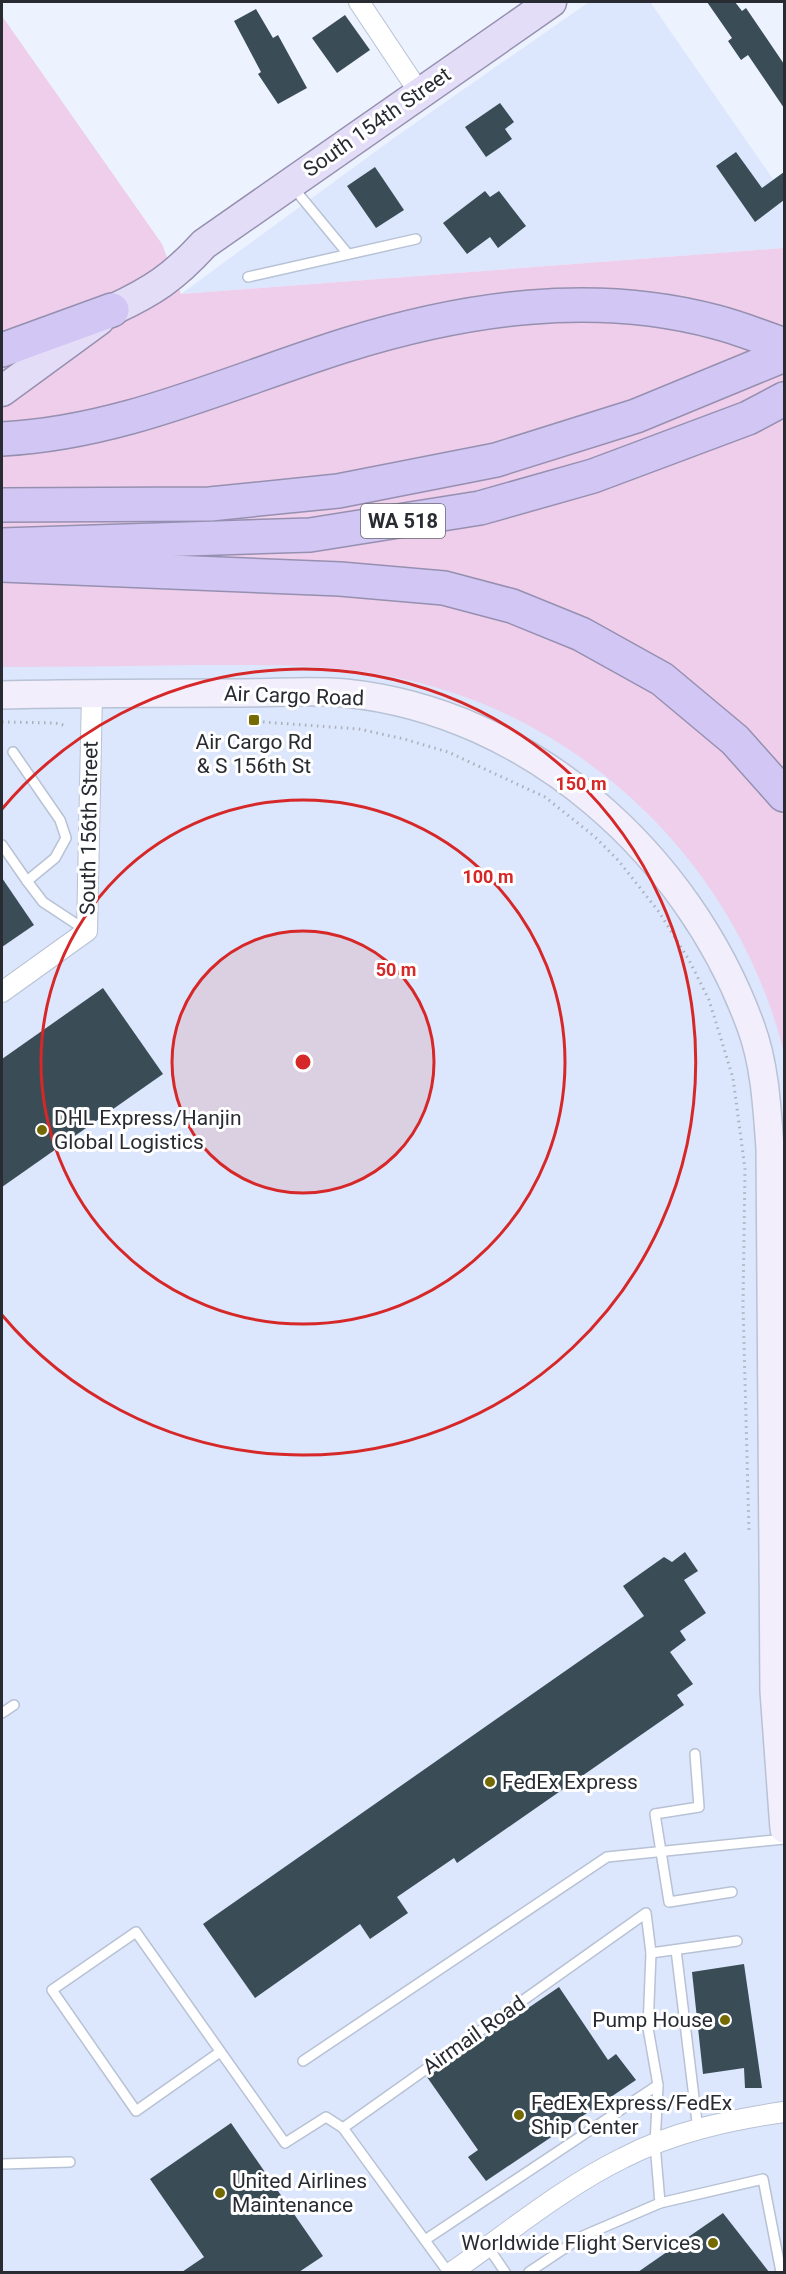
<svg xmlns="http://www.w3.org/2000/svg" width="786" height="2274" font-family="Roboto,sans-serif">
<style>
.built{fill:#dce6fc}
.green{fill:#efceeb}
.building{fill:#3a4d57}
.lines{fill:none;stroke-linecap:round;stroke-linejoin:round}
.lane-casing{stroke:#b8c2d5;stroke-width:12}
.street-casing{stroke:#b8c2d5;stroke-width:22}
.secondary-casing{stroke:#b8c2d5;stroke-width:30}
.primary-casing{stroke:#9690b0;stroke-width:33}
.highway-casing{stroke:#9690b0;stroke-width:36}
.path{stroke:#abb0bb;stroke-width:3;stroke-dasharray:1.5 4.5;stroke-linecap:butt}
.lane{stroke:#fff;stroke-width:9}
.street{stroke:#fff;stroke-width:20}
.secondary{stroke:#f2eefc;stroke-width:27}
.primary{stroke:#e4ddf8;stroke-width:30}
.highway{stroke:#d2c6f4;stroke-width:33}
.ring{fill:none;stroke:#d62828;stroke-width:3}
.poi-dot{fill:#756a02;stroke:#fff;stroke-width:2}
.labels{text-anchor:middle;dominant-baseline:central;stroke-width:6;stroke-linejoin:round;paint-order:stroke}
.shield{fill:#fff;stroke:#686b70;stroke-width:1.5}
.shield-label{font-size:20px;font-weight:bold;fill:#282b32}
.street-label{font-size:21px;fill:#282b32;stroke:#fff}
.poi-label{font-size:21px;fill:#282b32;stroke:#fff;text-anchor:start}
.centre{fill:#d62828;stroke:#fff;stroke-width:3}
.ring-label{font-size:18px;text-anchor:middle;font-weight:bold;fill:#d62828;stroke:#fff;stroke-width:6;stroke-linejoin:round;paint-order:stroke}
</style>
<rect width="100%" height="100%" fill="#ecf2fe"/>
<g class="built">
<path d="M589,2H650L784,195V248L181,294L394,138Z"/>
<path d="M410,651L582,725L784,974V2272H2V654Z"/>
</g>
<path class="green" d="M2,16L162,244L181,294L784,248V1053C738,866 584,715 394,677C328,663 262,665 196,665C131,666 66,667 2,667Z"/>
<g class="building">
<path d="M707,2H735L742,11L746,8L784,64V108L748,55L741,60L728,41L732,38Z"/>
<path d="M256,9L273,38L278,35L307,88L278,104L258,74L261,72L234,21Z"/>
<path d="M345,15L370,50L337,73L312,38Z"/>
<path d="M500,103L514,122L505,129L512,139L486,157L465,127Z"/>
<path d="M736,152L762,188L784,172V200L755,222L716,166Z"/>
<path d="M375,167L404,210L376,228L347,186Z"/>
<path d="M485,191L490,197L499,191L526,226L498,248L490,237L467,254L443,223Z"/>
<path d="M2,878L34,925L2,947Z"/>
<path d="M103,988L163,1074L2,1187V1059Z"/>
<path d="M685,1552L698,1571L684,1580L706,1613L680,1631L686,1640L670,1652L693,1684L677,1695L684,1705L457,1863L454,1858L397,1897L408,1913L370,1939L360,1924L255,1998L203,1924L644,1616L623,1586L664,1557L672,1562Z"/>
<path d="M744,1964L762,2088H745L744,2068L703,2074L692,1972Z"/>
<path d="M559,1987L608,2060L616,2054L636,2080L486,2181L468,2157L478,2150L427,2077Z"/>
<path d="M231,2123L323,2256L299,2272H182L204,2257L150,2179Z"/>
<path d="M723,2213L769,2272H638Z"/>
</g>
<g class="lines">
<g class="lane-casing">
<g id="lane">
<path d="M292,186L348,254"/>
<path d="M248,277L416,239"/>
<path d="M13,752L60,820L66,838L55,858L27,881L43,902L87,931"/>
<path d="M2,845L27,881"/>
<path d="M2,1713L14,1705"/>
<path d="M695,1754L699,1807L655,1814L669,1902L732,1892"/>
<path d="M676,1950L698,2130"/>
<path d="M220,2052L136,2111L52,1990L136,1932L285,2143L326,2117L343,2128"/>
<path d="M303,2061L607,1857L784,1839"/>
<path d="M658,2085L655,2144L660,2203L763,2179L781,2272"/>
<path d="M2,2164L70,2162"/>
<path d="M425,2240L658,2085L648,2028L651,1953"/>
<path d="M488,2247L505,2272"/>
<path d="M448,2272L343,2128L646,1913L651,1953L737,1941"/>
<path d="M529,2272L583,2236L660,2203"/>
</g>
</g>
<g class="street-casing">
<g id="street">
<path d="M359,2L419,92"/>
<path d="M2,992L87,931L92,693"/>
<path d="M452,2272C507,2234 562,2188 623,2158C673,2132 729,2120 784,2112"/>
</g>
</g>
<g class="secondary-casing">
<path id="secondary" d="M2,695C82,693 162,693 242,693C276,693 312,690 345,693C531,712 689,855 751,1027C765,1065 767,1108 770,1148L774,1691L784,1829"/>
</g>
<g class="primary-casing">
<g id="primary">
<path d="M112,310C153,291 174,277 204,244L551,2"/>
<path d="M2,391L99,320"/>
</g>
</g>
<g class="highway-casing">
<g id="highway">
<path d="M2,350L112,310"/>
<path d="M2,439C123,433 231,381 346,345C465,308 593,289 716,322C739,328 762,337 784,345"/>
<path d="M2,505L210,504L338,491L496,460L636,416L784,355"/>
<path d="M2,545L310,535L480,508L593,476L748,418L784,399"/>
<path d="M2,565L340,579L444,588L512,606L581,634L662,679L735,740L784,795"/>
</g>
</g>
<g class="path">
<path d="M2,722L55,723L67,726"/>
<path d="M263,722L359,729L404,739L448,752L545,797L595,837L618,860L659,912L689,960L709,1000L733,1078L745,1169L743,1305L749,1532"/>
</g>
<use href="#lane" class="lane"/>
<use href="#street" class="street"/>
<use href="#secondary" class="secondary"/>
<use href="#primary" class="primary"/>
<use href="#highway" class="highway"/>
</g>
<circle cx="303" cy="1062" r="131" fill="#d62828" fill-opacity=".12"/>
<g class="ring">
<circle cx="303" cy="1062" r="131"/>
<circle cx="303" cy="1062" r="262"/>
<path d="M2 809A393 393 0 1 1 2 1315"/>
</g>
<g class="poi-dot">
<rect x="248" y="714" width="12" height="12" rx="3"/>
<circle cx="42" cy="1130" r="6"/>
<circle cx="490" cy="1782" r="6"/>
<circle cx="725" cy="2020" r="6"/>
<circle cx="519" cy="2115" r="6"/>
<circle cx="220" cy="2193" r="6"/>
<circle cx="713" cy="2243" r="6"/>
</g>
<g class="labels">
<rect class="shield" x="361" y="504" width="84" height="34" rx="4.5"/>
<g class="shield-label">
<text x="403" y="521">WA 518</text>
</g>
<g class="street-label">
<text transform="translate(377 122) rotate(-35)">South 154th Street</text>
<text transform="translate(294 696) rotate(2)">Air Cargo Road</text>
<text transform="translate(89 828) rotate(-89)">South 156th Street</text>
<text transform="translate(474 2035) rotate(-35)">Airmail Road</text>
</g>
<g class="poi-label">
<text x="254" y="742" text-anchor="middle">Air Cargo Rd<tspan x="254" dy="24">&amp; S 156th St</tspan></text>
<text x="54" y="1118">DHL Express/Hanjin<tspan x="54" dy="24">Global Logistics</tspan></text>
<text x="502" y="1782">FedEx Express</text>
<text x="713" y="2020" text-anchor="end">Pump House</text>
<text x="531" y="2103">FedEx Express/FedEx<tspan x="531" dy="24">Ship Center</tspan></text>
<text x="232" y="2181">United Airlines<tspan x="232" dy="24">Maintenance</tspan></text>
<text x="701" y="2243" text-anchor="end">Worldwide Flight Services</text>
</g>
</g>
<circle cx="303" cy="1062" r="9" class="centre"/>
<g class="ring-label">
<text x="581" y="790">150 m</text>
<text x="488" y="883">100 m</text>
<text x="396" y="976">50 m</text>
</g>
<rect width="786" height="2274" fill="none" stroke="#282b32" stroke-width="6"/>
</svg>
